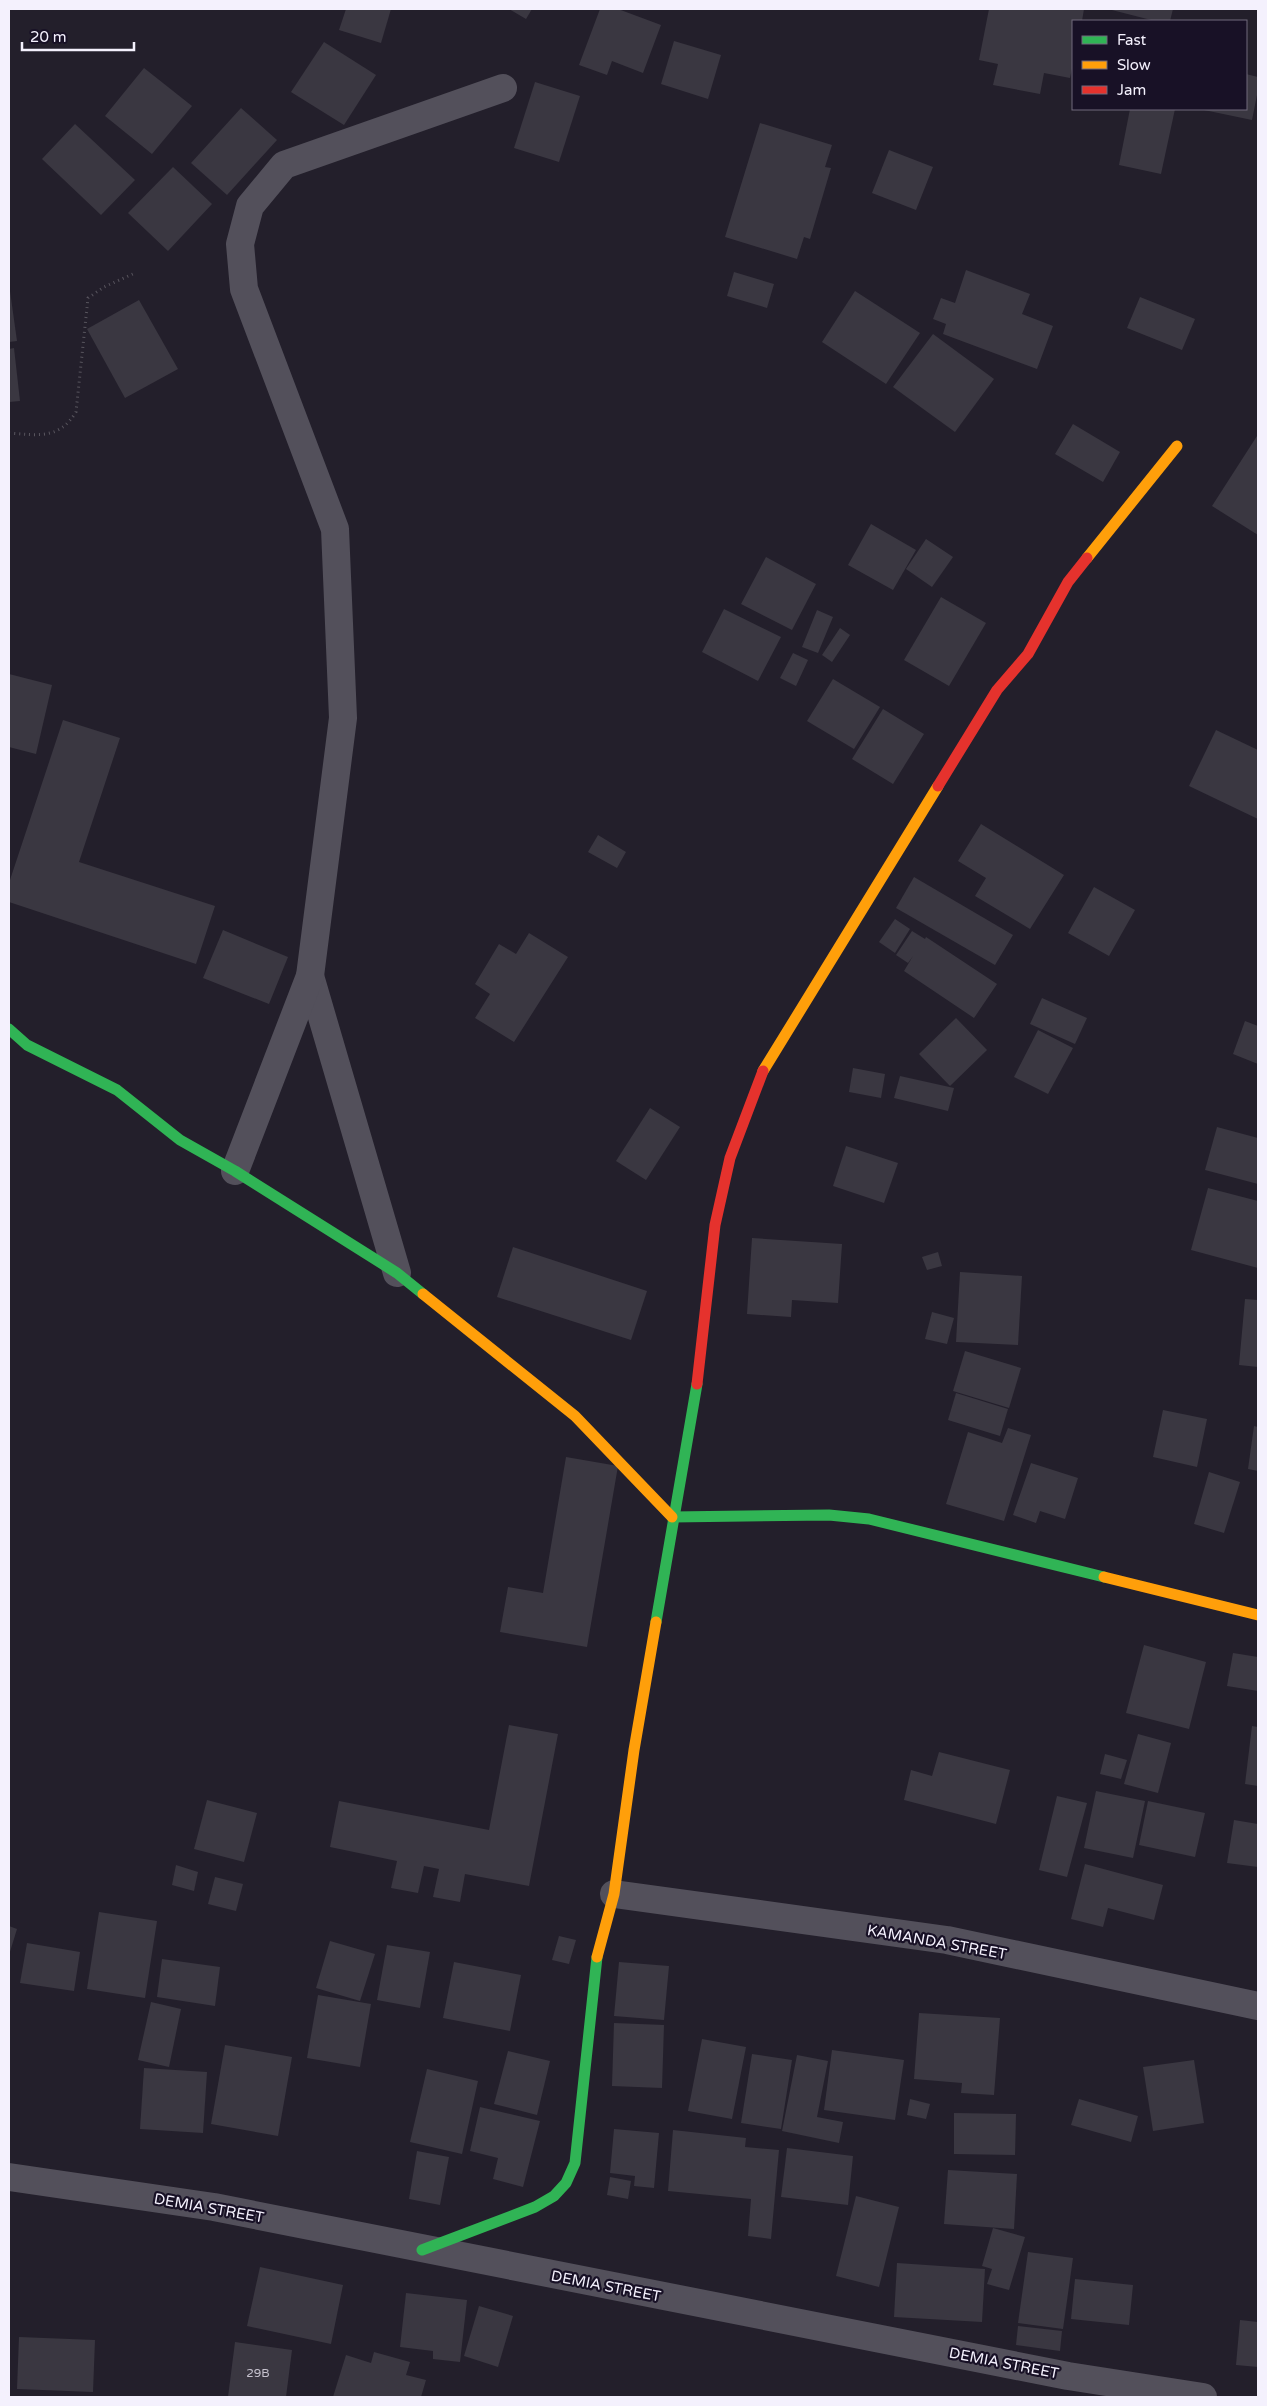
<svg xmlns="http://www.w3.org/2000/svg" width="1267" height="2406" font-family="'Varela Round',sans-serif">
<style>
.building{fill:#3a3741}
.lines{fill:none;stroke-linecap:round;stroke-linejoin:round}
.path{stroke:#58555e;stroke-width:3;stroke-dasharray:1 4;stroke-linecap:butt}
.street{stroke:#53505b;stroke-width:28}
.fast{stroke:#30b455;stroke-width:11}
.slow{stroke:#ff9f0a;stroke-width:11}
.jam{stroke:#e5322d;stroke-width:11}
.labels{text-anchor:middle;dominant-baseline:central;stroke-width:4.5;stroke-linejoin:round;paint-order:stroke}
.number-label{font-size:12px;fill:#c6c2ce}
.street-label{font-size:15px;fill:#f4f1fd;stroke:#181126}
</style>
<rect width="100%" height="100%" fill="#231f2b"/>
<g class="building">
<path d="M346,9H391L381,43L339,30Z"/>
<path d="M509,9H532L526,19Z"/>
<path d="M600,9H618L661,25L643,73L612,61L607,75L579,65Z"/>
<path d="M989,9H1084L1082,21H1073V64L1070,78L1044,73L1040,94L993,85L998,64L979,60Z"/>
<path d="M1108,9H1173L1170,21H1155Z"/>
<path d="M674,41L721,55L708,99L661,84Z"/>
<path d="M324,42L376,75L344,125L291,92Z"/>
<path d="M144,68L192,106L152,154L105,116Z"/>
<path d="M1246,74L1258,77V90L1252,120L1204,110L1246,109Z"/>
<path d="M535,82L580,96L559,162L514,148Z"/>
<path d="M241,108L277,140L227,195L191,163Z"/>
<path d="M1130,109H1175L1161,174L1119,165Z"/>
<path d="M760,123L832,145L825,167L831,168L810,239L804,237L797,259L725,237Z"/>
<path d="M75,124L135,180L101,215L42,159Z"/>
<path d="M889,150L933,167L916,210L872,193Z"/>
<path d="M173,167L212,204L168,251L128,213Z"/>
<path d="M966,270L1030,294L1022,314L1053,326L1037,369L943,334L946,324L933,319L941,298L955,303Z"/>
<path d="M734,272L774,284L767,308L727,296Z"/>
<path d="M9,284L17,341L9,342Z"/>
<path d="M855,291L920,333L886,384L822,342Z"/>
<path d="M1140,297L1195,319L1182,350L1127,328Z"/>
<path d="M139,300L178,369L125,398L87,329Z"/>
<path d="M933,334L994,379L955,432L893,387Z"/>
<path d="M14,348L20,401L9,402V349Z"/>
<path d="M1073,424L1120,452L1103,482L1055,454Z"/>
<path d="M1257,436L1258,437V535L1212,506Z"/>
<path d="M871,524L916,550L893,590L848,565Z"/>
<path d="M926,539L953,557L932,587L906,569Z"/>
<path d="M766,557L816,584L792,630L741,604Z"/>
<path d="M941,597L986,623L949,686L904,660Z"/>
<path d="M724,609L781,637L758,681L702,652Z"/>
<path d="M817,610L833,617L818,653L802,647Z"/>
<path d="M840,628L850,635L832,662L822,655Z"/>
<path d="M793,653L808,660L796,686L780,678Z"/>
<path d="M9,674L52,685L36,754L9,747Z"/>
<path d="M833,679L880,707L854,749L807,721Z"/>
<path d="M883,709L924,734L893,784L852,759Z"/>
<path d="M63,720L120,738L79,862L215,906L196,964L9,902V883Z"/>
<path d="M1216,730L1258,750V819L1189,786Z"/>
<path d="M981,824L1064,875L1030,929L975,896L986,878L958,861Z"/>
<path d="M598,835L626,852L617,868L588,852Z"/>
<path d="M914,877L1013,935L995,965L896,908Z"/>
<path d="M1094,887L1135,910L1109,956L1068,933Z"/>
<path d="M895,919L910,929L895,953L879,942Z"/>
<path d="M223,930L288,957L269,1004L203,978Z"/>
<path d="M912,931L925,939L926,937L997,984L974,1018L904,971L913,956L908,963L896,955Z"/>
<path d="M529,933L568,957L514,1042L475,1018L490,994L475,984L499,944L516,954Z"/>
<path d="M1042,998L1087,1018L1075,1044L1030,1024Z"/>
<path d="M956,1018L987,1050L950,1086L919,1054Z"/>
<path d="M1245,1021L1258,1026V1064L1233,1054Z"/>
<path d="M1038,1030L1073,1048L1048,1094L1014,1077Z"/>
<path d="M853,1068L885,1074L881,1098L849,1092Z"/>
<path d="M900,1076L954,1088L948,1111L894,1098Z"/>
<path d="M650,1108L680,1127L646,1180L616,1161Z"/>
<path d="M1217,1127L1258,1138V1184L1205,1170Z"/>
<path d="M846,1146L898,1163L884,1203L833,1186Z"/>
<path d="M1208,1188L1258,1201V1268L1191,1250Z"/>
<path d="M752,1238L842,1244L838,1303L792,1300L791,1317L747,1314Z"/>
<path d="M513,1247L647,1291L631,1340L497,1297Z"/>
<path d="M938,1252L942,1266L927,1270L922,1257Z"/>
<path d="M960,1272L1022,1276L1018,1345L956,1342Z"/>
<path d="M1245,1299L1258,1300V1367L1239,1365Z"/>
<path d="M932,1312L954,1318L947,1344L925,1339Z"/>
<path d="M965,1351L1021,1368L1009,1408L953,1391Z"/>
<path d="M956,1393L1008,1409L1000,1436L948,1420Z"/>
<path d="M1163,1410L1207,1419L1197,1467L1153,1457Z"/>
<path d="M1254,1426L1258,1427V1471L1248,1469Z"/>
<path d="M1008,1428L1031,1435L1004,1521L946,1504L968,1432L1002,1443Z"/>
<path d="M566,1457L618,1466L587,1647L500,1632L508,1587L543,1593Z"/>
<path d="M1031,1463L1078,1478L1065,1519L1040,1511L1036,1523L1013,1515Z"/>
<path d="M1209,1472L1240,1482L1224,1533L1194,1524Z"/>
<path d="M1144,1645L1206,1662L1189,1729L1126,1713Z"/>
<path d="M1233,1653L1258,1657V1691L1227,1686Z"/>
<path d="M509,1725L558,1734L529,1886L465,1874L460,1902L433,1897L439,1869L424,1866L418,1893L391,1888L397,1861L330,1847L339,1801L489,1830Z"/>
<path d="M1252,1726L1258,1727V1786L1245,1784Z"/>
<path d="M1138,1734L1171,1743L1158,1793L1124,1784Z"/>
<path d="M939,1752L1010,1770L996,1824L904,1800L911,1770L932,1776Z"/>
<path d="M1105,1754L1127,1760L1121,1779L1100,1774Z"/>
<path d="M1096,1791L1145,1801L1133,1858L1084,1848Z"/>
<path d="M1057,1796L1087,1803L1067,1877L1039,1870Z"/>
<path d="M207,1800L257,1813L244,1862L194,1849Z"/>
<path d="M1148,1801L1205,1813L1195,1857L1139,1845Z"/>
<path d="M1234,1820L1258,1824V1867L1227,1863Z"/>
<path d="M1085,1864L1163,1885L1154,1920L1108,1908L1103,1927L1071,1919Z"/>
<path d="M176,1865L198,1872L194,1891L172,1885Z"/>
<path d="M215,1877L243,1884L236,1911L208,1904Z"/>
<path d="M99,1912L157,1921L145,1998L87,1989Z"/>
<path d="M9,1926L17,1929L9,1955Z"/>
<path d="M559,1936L576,1940L569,1964L552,1960Z"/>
<path d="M330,1941L375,1954L360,2001L316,1988Z"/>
<path d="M27,1943L80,1952L74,1991L20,1983Z"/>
<path d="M387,1945L430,1952L420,2008L377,2000Z"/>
<path d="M162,1959L220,1967L215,2006L157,1997Z"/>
<path d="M454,1962L521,1975L510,2031L443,2018Z"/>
<path d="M619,1962L669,1966L664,2020L614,2016Z"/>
<path d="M318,1995L371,2004L360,2067L307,2058Z"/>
<path d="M151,2002L181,2009L169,2067L138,2060Z"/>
<path d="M919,2013L1000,2018L994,2095L961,2093L962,2083L914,2079Z"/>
<path d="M614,2023L664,2025L662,2088L612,2086Z"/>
<path d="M702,2039L746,2047L732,2119L688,2111Z"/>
<path d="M225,2045L292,2057L278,2136L211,2124Z"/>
<path d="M832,2050L904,2060L895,2120L824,2110Z"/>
<path d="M508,2051L550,2061L537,2115L494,2104Z"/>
<path d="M752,2054L792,2060L781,2129L741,2123Z"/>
<path d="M797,2055L828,2061L817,2117L843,2122L839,2143L782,2131Z"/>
<path d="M1194,2060L1204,2123L1153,2131L1143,2067Z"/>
<path d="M144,2068L207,2072L203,2133L140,2129Z"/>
<path d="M427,2069L478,2081L462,2154L410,2142Z"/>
<path d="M910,2099L930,2104L926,2119L907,2115Z"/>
<path d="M1079,2099L1138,2116L1131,2142L1071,2125Z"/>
<path d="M480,2107L540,2121L523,2187L493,2179L498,2158L470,2151Z"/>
<path d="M954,2113L1016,2114L1015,2155L954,2154Z"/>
<path d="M614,2129L659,2133L654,2188L634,2186L635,2176L610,2173Z"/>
<path d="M673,2130L746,2138L745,2147L779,2150L771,2239L748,2236L751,2199L668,2191Z"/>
<path d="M787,2148L853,2156L848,2205L781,2197Z"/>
<path d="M417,2151L449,2157L440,2205L409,2199Z"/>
<path d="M948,2170L1017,2174L1014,2229L944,2224Z"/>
<path d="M610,2177L631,2181L628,2199L607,2195Z"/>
<path d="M856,2196L899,2207L879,2287L836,2276Z"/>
<path d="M993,2228L1025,2237L1009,2290L987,2284L992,2269L982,2266Z"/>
<path d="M1028,2252L1073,2258L1063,2329L1018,2323Z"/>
<path d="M897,2263L985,2269L982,2322L894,2317Z"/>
<path d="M260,2267L343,2285L331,2344L247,2326Z"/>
<path d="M1075,2279L1133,2285L1129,2325L1071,2319Z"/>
<path d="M406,2293L467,2300L460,2362L433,2359V2351L400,2347Z"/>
<path d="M479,2306L513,2316L498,2367L464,2356Z"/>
<path d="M1240,2320L1258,2322V2367L1236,2365Z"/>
<path d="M1018,2326L1062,2331L1060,2351L1016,2345Z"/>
<path d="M19,2337L95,2340L93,2392L17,2389Z"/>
<path d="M235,2342L292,2350L286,2397H228Z"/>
<path d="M374,2352L410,2362L406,2375L426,2380L421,2397H333L346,2355L371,2363Z"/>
</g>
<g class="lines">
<path class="path" d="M9,433C37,435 59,440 76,412L88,298L104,287L135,273"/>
<g class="street">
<path d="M310,976L397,1273"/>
<path d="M235,1171L310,976L343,718L335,529L244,289L240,244L250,206L284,165L503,88"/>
<path d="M614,1894L947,1940L1258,2006"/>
<path d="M9,2177L214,2207L1068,2376L1203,2397"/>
</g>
<g class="fast">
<path d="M9,1029L27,1045L117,1090L180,1140L235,1171L397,1273L423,1294"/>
<path d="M672,1517L829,1515L869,1519L1104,1577"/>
<path d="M656,1622L697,1384"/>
<path d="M422,2250L535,2207L554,2196L566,2183L575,2163L597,1957"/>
</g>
<g class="slow">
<path d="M1087,558L1177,446"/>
<path d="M763,1071L938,786"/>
<path d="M423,1294L575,1416L672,1517"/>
<path d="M1104,1577L1258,1615"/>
<path d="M597,1957L614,1894L634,1750L656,1622"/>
</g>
<g class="jam">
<path d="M938,786L997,690L1028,654L1068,582L1087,558"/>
<path d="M697,1384L715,1225L730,1158L763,1071"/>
</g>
</g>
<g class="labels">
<g class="number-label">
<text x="258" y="2373">29B</text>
</g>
<g class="street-label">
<text transform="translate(937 1942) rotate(10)">KAMANDA STREET</text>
<text transform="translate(209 2208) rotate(10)">DEMIA STREET</text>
<text transform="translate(606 2286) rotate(11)">DEMIA STREET</text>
<text transform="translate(1004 2363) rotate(11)">DEMIA STREET</text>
</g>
</g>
<rect width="1267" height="2406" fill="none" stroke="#f4f1fd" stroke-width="20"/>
<rect x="1072" y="20" width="175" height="90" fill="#181126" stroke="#706b7c"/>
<rect x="1082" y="36" width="25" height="8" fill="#30b455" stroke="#706b7c"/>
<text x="1117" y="45" font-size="15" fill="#f4f1fd">Fast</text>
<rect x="1082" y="61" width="25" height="8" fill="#ff9f0a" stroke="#706b7c"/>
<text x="1117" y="70" font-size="15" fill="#f4f1fd">Slow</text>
<rect x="1082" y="86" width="25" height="8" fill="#e5322d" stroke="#706b7c"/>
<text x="1117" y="95" font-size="15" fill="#f4f1fd">Jam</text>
<path d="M22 42v8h112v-8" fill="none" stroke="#f4f1fd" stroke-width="2.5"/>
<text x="30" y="42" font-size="15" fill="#f4f1fd" stroke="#181126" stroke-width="4" paint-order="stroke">20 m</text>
</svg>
